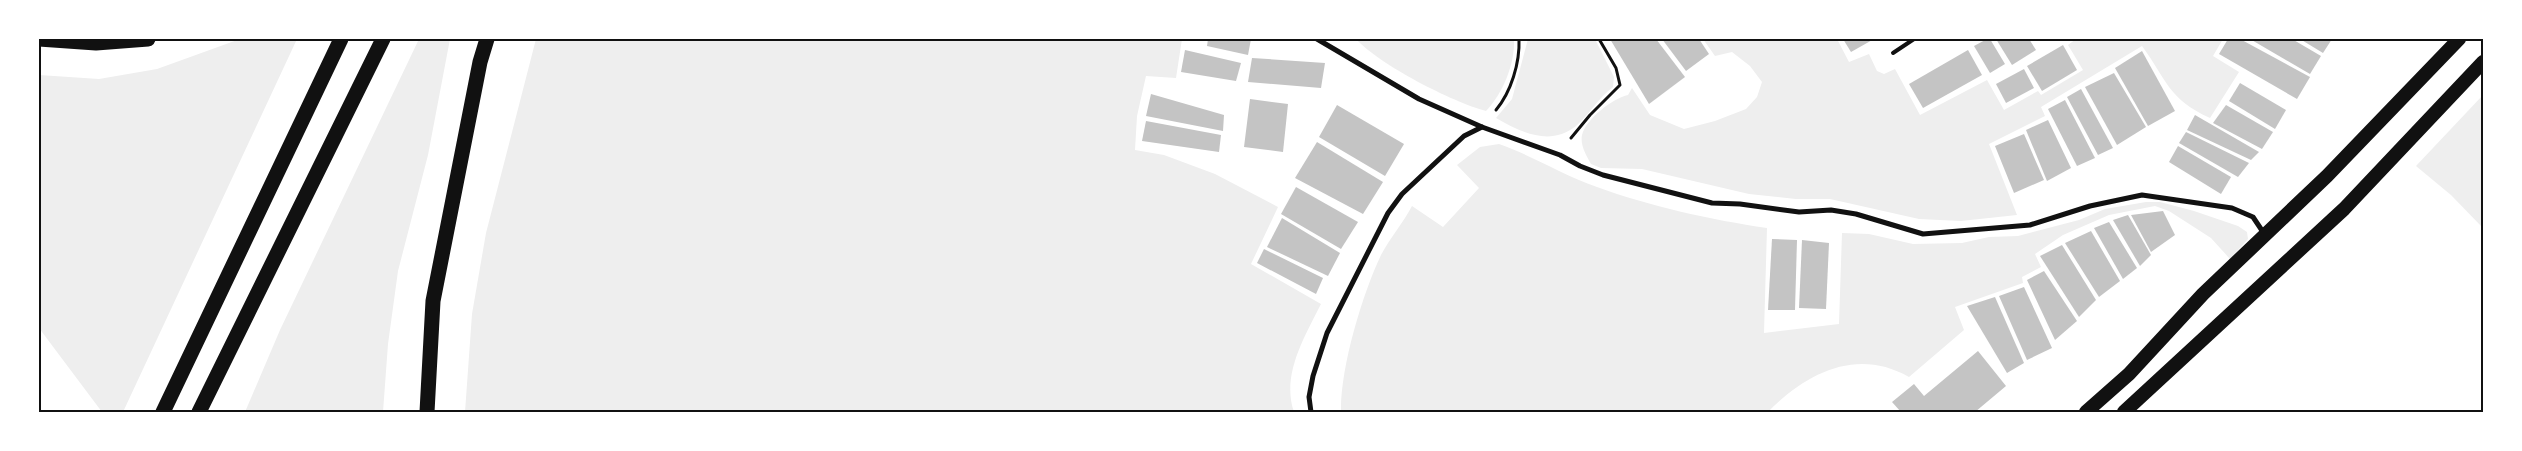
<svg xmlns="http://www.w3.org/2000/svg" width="2522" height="451" font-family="Jost,sans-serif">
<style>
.green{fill:#eee}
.building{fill:#c4c4c4}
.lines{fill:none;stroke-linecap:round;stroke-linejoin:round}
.path{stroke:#111;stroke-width:3}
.service{stroke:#111;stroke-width:4}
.minor{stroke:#111;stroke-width:5}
.trunk{stroke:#111;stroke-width:14}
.motorway{stroke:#111;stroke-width:15}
.neatline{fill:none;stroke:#111;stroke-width:2}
</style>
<rect width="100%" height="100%" fill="#fff"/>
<g class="green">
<path d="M240,39H297L123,412H102L39,328V75L99,79L157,69Z"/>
<path d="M419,39H450L428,155L398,271L388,344L383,412H245L280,330Z"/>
<path d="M536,39H1182L1176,78L1146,76L1137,116L1135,150L1164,155L1215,174L1278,207L1251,264L1321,304C1305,336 1281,375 1294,412H1284L1282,410L1276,412H465L472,314L486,233Z"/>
<path d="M1356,39H1514C1515,64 1503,93 1486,111C1452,102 1380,65 1356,39Z"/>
<path d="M1528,39H1595L1614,77L1613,87C1598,98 1589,115 1576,126C1550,147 1520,132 1496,118L1512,99Z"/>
<path d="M1703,39H1837L1849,62L1869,54L1877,71L1884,74L1895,69L1920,115L1987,80L2004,110L2038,91L2041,95L2083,70L2068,45L2076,39H2223L2213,56L2239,72L2210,118C2168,99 2167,80 2142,46L2041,107L2045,116L1989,144L2017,215L1961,221L1919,219L1830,199H1796L1749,194L1642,169L1601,168L1591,164C1586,155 1580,145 1582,135C1586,119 1613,98 1628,95L1632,88L1650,115L1684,129L1715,121L1746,109L1757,97L1762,82L1750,66L1732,52L1715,56Z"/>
<path d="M2483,95V228L2451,195L2416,166Z"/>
<path d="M1499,144C1533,156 1563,175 1597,187C1649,206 1712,220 1767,228L1764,333L1839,324L1842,233L1869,234L1913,244L1962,243L1989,237L2018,236L2079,220L2105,209L2146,202H2160L2194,211L2238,226L2247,232L2248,239L2230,259L2211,238L2169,211L2155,206L2109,215L2063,235L2035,254L2041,267L2022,277L2023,283L1955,307L1964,330L1909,377C1857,347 1806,373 1768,412H1341C1340,369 1362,295 1381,255C1390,238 1403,223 1412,206L1443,227L1479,188L1457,165L1480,147Z"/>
</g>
<g class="building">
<path d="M1208,39H1251L1248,55L1207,46Z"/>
<path d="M1610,39H1656L1685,77L1649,104Z"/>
<path d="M1662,39H1699L1709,54L1686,71Z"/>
<path d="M1843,39H1874L1851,52Z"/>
<path d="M1987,39H1990L2005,64L1990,73L1974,46Z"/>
<path d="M1996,39H2029L2036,50L2012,65Z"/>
<path d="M2228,39H2240L2310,77L2297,99L2219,54Z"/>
<path d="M2250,39H2292L2321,56L2310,74Z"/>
<path d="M2300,39H2332L2323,53Z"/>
<path d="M2063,45L2077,70L2042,91L2027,66Z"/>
<path d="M1185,50L1241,63L1236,81L1181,72Z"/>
<path d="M1968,50L1982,75L1923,108L1909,84Z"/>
<path d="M2142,51L2175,111L2148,126L2115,68Z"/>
<path d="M1252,58L1325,63L1321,88L1248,82Z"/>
<path d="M2024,69L2034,88L2006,103L1996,84Z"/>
<path d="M2114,73L2146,127L2117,145L2085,87Z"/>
<path d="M2240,83L2286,110L2275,129L2229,101Z"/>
<path d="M2081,89L2113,148L2098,155L2067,97Z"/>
<path d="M1151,94L1224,115L1223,131L1146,116Z"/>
<path d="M1250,99L1288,104L1283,152L1244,147Z"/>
<path d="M2065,100L2095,158L2077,166L2048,109Z"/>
<path d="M1337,105L1404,144L1385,176L1319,137Z"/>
<path d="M2226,105L2273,132L2262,149L2213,123Z"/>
<path d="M2195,115L2259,152L2251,160L2187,130Z"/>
<path d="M2048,120L2071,168L2047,181L2026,130Z"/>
<path d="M1146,121L1221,135L1219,152L1142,141Z"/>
<path d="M2186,132L2249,163L2238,177L2179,143Z"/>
<path d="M2024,134L2044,180L2014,193L1995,146Z"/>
<path d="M1317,142L1383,182L1363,214L1295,178Z"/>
<path d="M2178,146L2231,177L2221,194L2169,162Z"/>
<path d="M1296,187L1358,222L1341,249L1281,214Z"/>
<path d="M2163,211L2175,235L2151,252L2131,215Z"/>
<path d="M2128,215L2151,255L2140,266L2113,220Z"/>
<path d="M1282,218L1340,253L1328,276L1267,247Z"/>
<path d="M2109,222L2137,268L2123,279L2094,228Z"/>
<path d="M2091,231L2120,281L2099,297L2065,243Z"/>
<path d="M1772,239L1797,240L1795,310H1768Z"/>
<path d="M1802,240L1829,243L1826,309L1799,308Z"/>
<path d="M2062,245L2096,300L2079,317L2040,256Z"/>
<path d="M1264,249L1323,278L1316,294L1257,263Z"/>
<path d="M2044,271L2077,321L2055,340L2027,280Z"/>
<path d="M2024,287L2052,348L2027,360L1999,296Z"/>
<path d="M1995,297L2024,363L2007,373L1967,306Z"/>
<path d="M1978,351L2006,386L1975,412H1901L1892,402L1914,384L1924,396Z"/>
</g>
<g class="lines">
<g class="path">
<path d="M1496,110C1511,92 1520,63 1519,39"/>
<path d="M1571,138L1590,115L1620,85L1616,68L1599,39"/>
</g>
<path class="service" d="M1893,53L1914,39"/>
<g class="minor">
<path d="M1317,39L1419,99L1482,127L1560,155L1580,166L1603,175L1712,203L1740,204L1799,212L1831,210L1856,214L1923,234L2030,225L2090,206L2142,195L2232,208L2253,217L2265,235"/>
<path d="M1311,412L1309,397L1313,376L1327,333L1388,213L1402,194L1464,136L1482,127"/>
</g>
<g class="trunk">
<path d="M2086,412L2129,374L2203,294L2327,176L2459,39"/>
<path d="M2124,412L2344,209L2483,62"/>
</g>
<g class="motorway">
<path d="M39,39L96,43L148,39"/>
<path d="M163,412L341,39"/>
<path d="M199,412L383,39"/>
<path d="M427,412L433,301L480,62L487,39"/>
</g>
</g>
<rect width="2522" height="451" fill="none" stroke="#ffffff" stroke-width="80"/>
<rect x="40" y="40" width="2442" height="371" class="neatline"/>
</svg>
